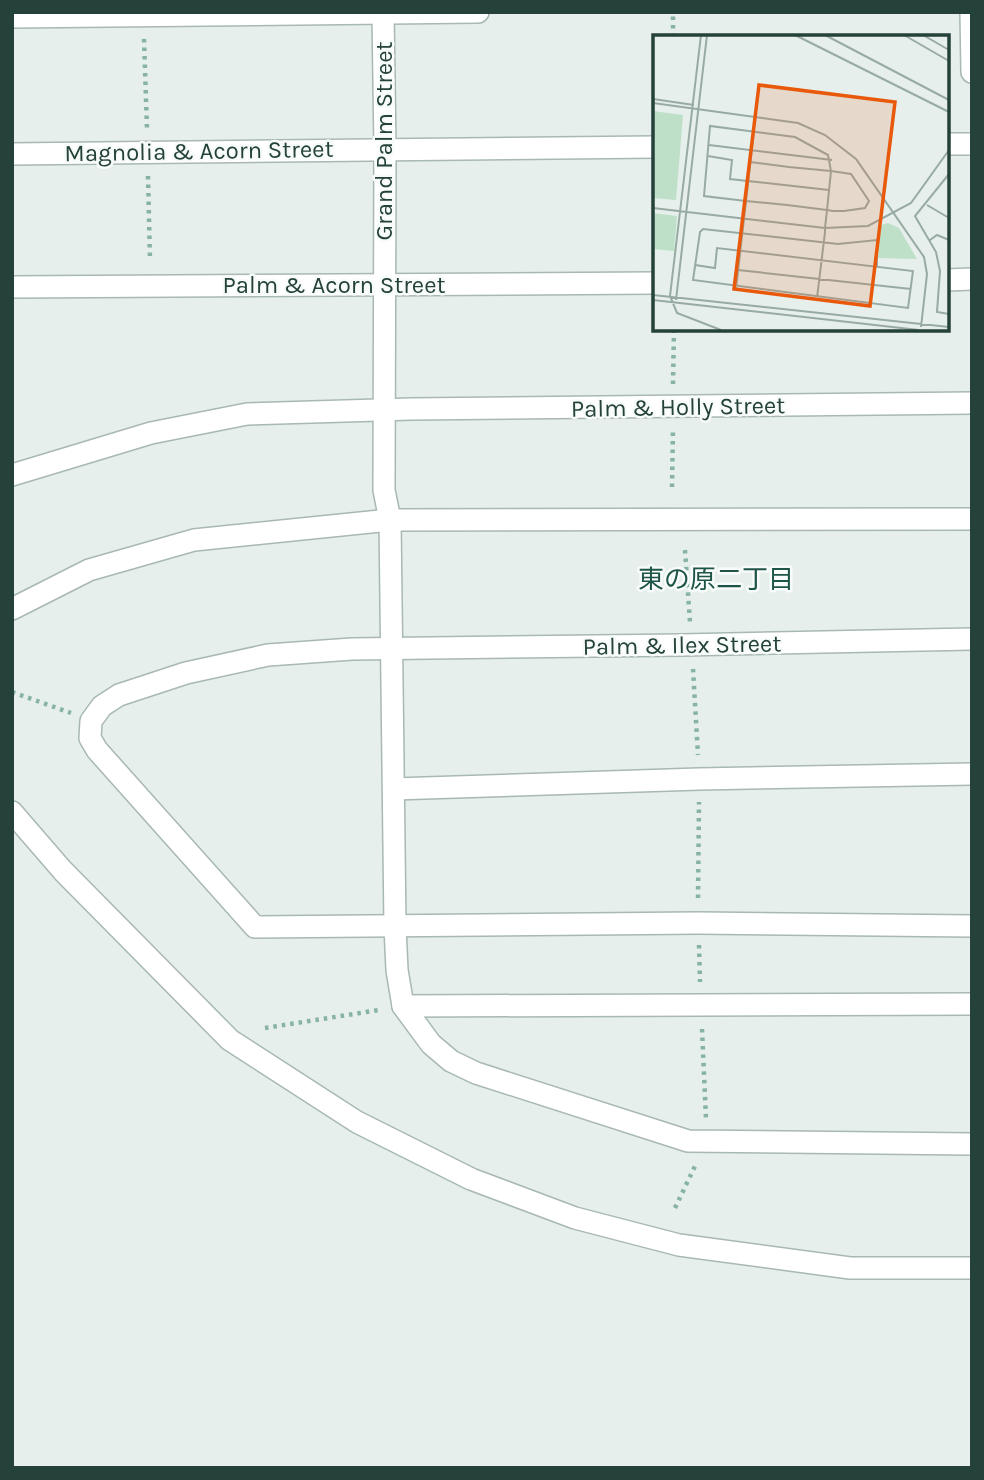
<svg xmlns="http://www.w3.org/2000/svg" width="984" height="1480" font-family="Karla,'Noto Sans JP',sans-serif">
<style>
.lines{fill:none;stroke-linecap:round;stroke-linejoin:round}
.minor-casing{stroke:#a8b8b2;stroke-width:24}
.path{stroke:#86b3a5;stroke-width:4.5;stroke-dasharray:3.5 5;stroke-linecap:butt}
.minor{stroke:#fff;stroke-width:21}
.labels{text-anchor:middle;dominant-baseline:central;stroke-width:5;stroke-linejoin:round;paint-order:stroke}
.street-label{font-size:24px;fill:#24423a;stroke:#f7fbf9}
.neighbourhood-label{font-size:26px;fill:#1f5548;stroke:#f7fbf9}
.inset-road{fill:none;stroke:#98aaa4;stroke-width:2}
.view{fill:#e8590c;fill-opacity:0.15;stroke:#e8590c;stroke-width:3.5}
.inset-edge{fill:none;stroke:#24423a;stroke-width:3.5}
</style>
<rect width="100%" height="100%" fill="#e6efeb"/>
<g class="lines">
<g class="minor-casing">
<g id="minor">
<path d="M971,12L972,72"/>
<path d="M383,13L385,149L384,490L390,520L395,927L397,970L403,1006L431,1044L451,1061L476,1073L688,1141L972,1144"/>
<path d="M12,17L478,12"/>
<path d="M947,144H972"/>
<path d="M12,154L655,147"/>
<path d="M947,280L972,279"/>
<path d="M12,287L655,283"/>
<path d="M12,475L151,433L247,414L411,409L972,403"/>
<path d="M12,609L89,570L194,540L390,520L972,519"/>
<path d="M972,639L682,645L352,649L268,655L186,673L119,695L102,706L91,721L90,738L97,750L255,927L698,923L972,926"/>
<path d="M394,789L699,779L972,774"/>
<path d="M12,812L63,871L230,1040L357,1122L471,1179L575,1218L679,1245L850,1268H972"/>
<path d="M403,1006L972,1004"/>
</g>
</g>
<g class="path">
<path d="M673,37V12"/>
<path d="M144,39L147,129"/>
<path d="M148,176L150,261"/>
<path d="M673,384L674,329"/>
<path d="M672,487L673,428"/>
<path d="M685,550L690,622"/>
<path d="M693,669L698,755"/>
<path d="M12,692L71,713"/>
<path d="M698,898L699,802"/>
<path d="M699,945L700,982"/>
<path d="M265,1028L379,1010"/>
<path d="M702,1029L706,1119"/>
<path d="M675,1208L696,1164"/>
</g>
<use href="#minor" class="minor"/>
</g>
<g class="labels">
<g class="street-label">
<text transform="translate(384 141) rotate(-90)">Grand Palm Street</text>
<text transform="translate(199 151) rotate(-1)">Magnolia &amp; Acorn Street</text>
<text x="334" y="285">Palm &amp; Acorn Street</text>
<text transform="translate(678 407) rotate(-1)">Palm &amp; Holly Street</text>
<text transform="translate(682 645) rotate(-1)">Palm &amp; Ilex Street</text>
</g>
<g class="neighbourhood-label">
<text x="716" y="579">東の原二丁目</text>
</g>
</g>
<g transform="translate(653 35)">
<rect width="296" height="296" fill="#e6efeb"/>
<path d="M0,76L30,80L23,165L0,163ZM0,178L24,181L21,216L0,214ZM235,188L246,193L264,224L225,223V191Z" fill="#bfe0c8"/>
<path class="inset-road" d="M48,0L17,261L24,278L68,295M142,0L296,77M172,0L296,65M251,0L296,26M270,0L296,15M0,64L41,70M0,68L145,88L172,100L203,124L271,222L274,239L268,292M56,110L179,125M55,121L79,125L77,144L176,155M97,127L136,132L178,136L198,139L216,166L212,173L191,176H180L174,175L134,170L93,166L51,161L57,91L142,102L175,120L178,136L174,175L172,193V197L164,263M296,139L262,181L283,217L287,236L284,277L296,279M274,170L296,183M0,173L172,193L215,191L258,168L296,115M277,205L284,200L296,205M42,230L62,233L64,213L260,236L255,273L40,245L47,197L50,194L185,209L224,205V232M85,235L258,254M83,254L101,96M0,260L296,292M0,265L266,295M23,265L54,0"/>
<path class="view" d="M106,50L242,67L217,271L81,254Z"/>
<rect width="296" height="296" class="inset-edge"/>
</g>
<rect width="984" height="1480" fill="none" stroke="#24423a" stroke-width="28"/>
</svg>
